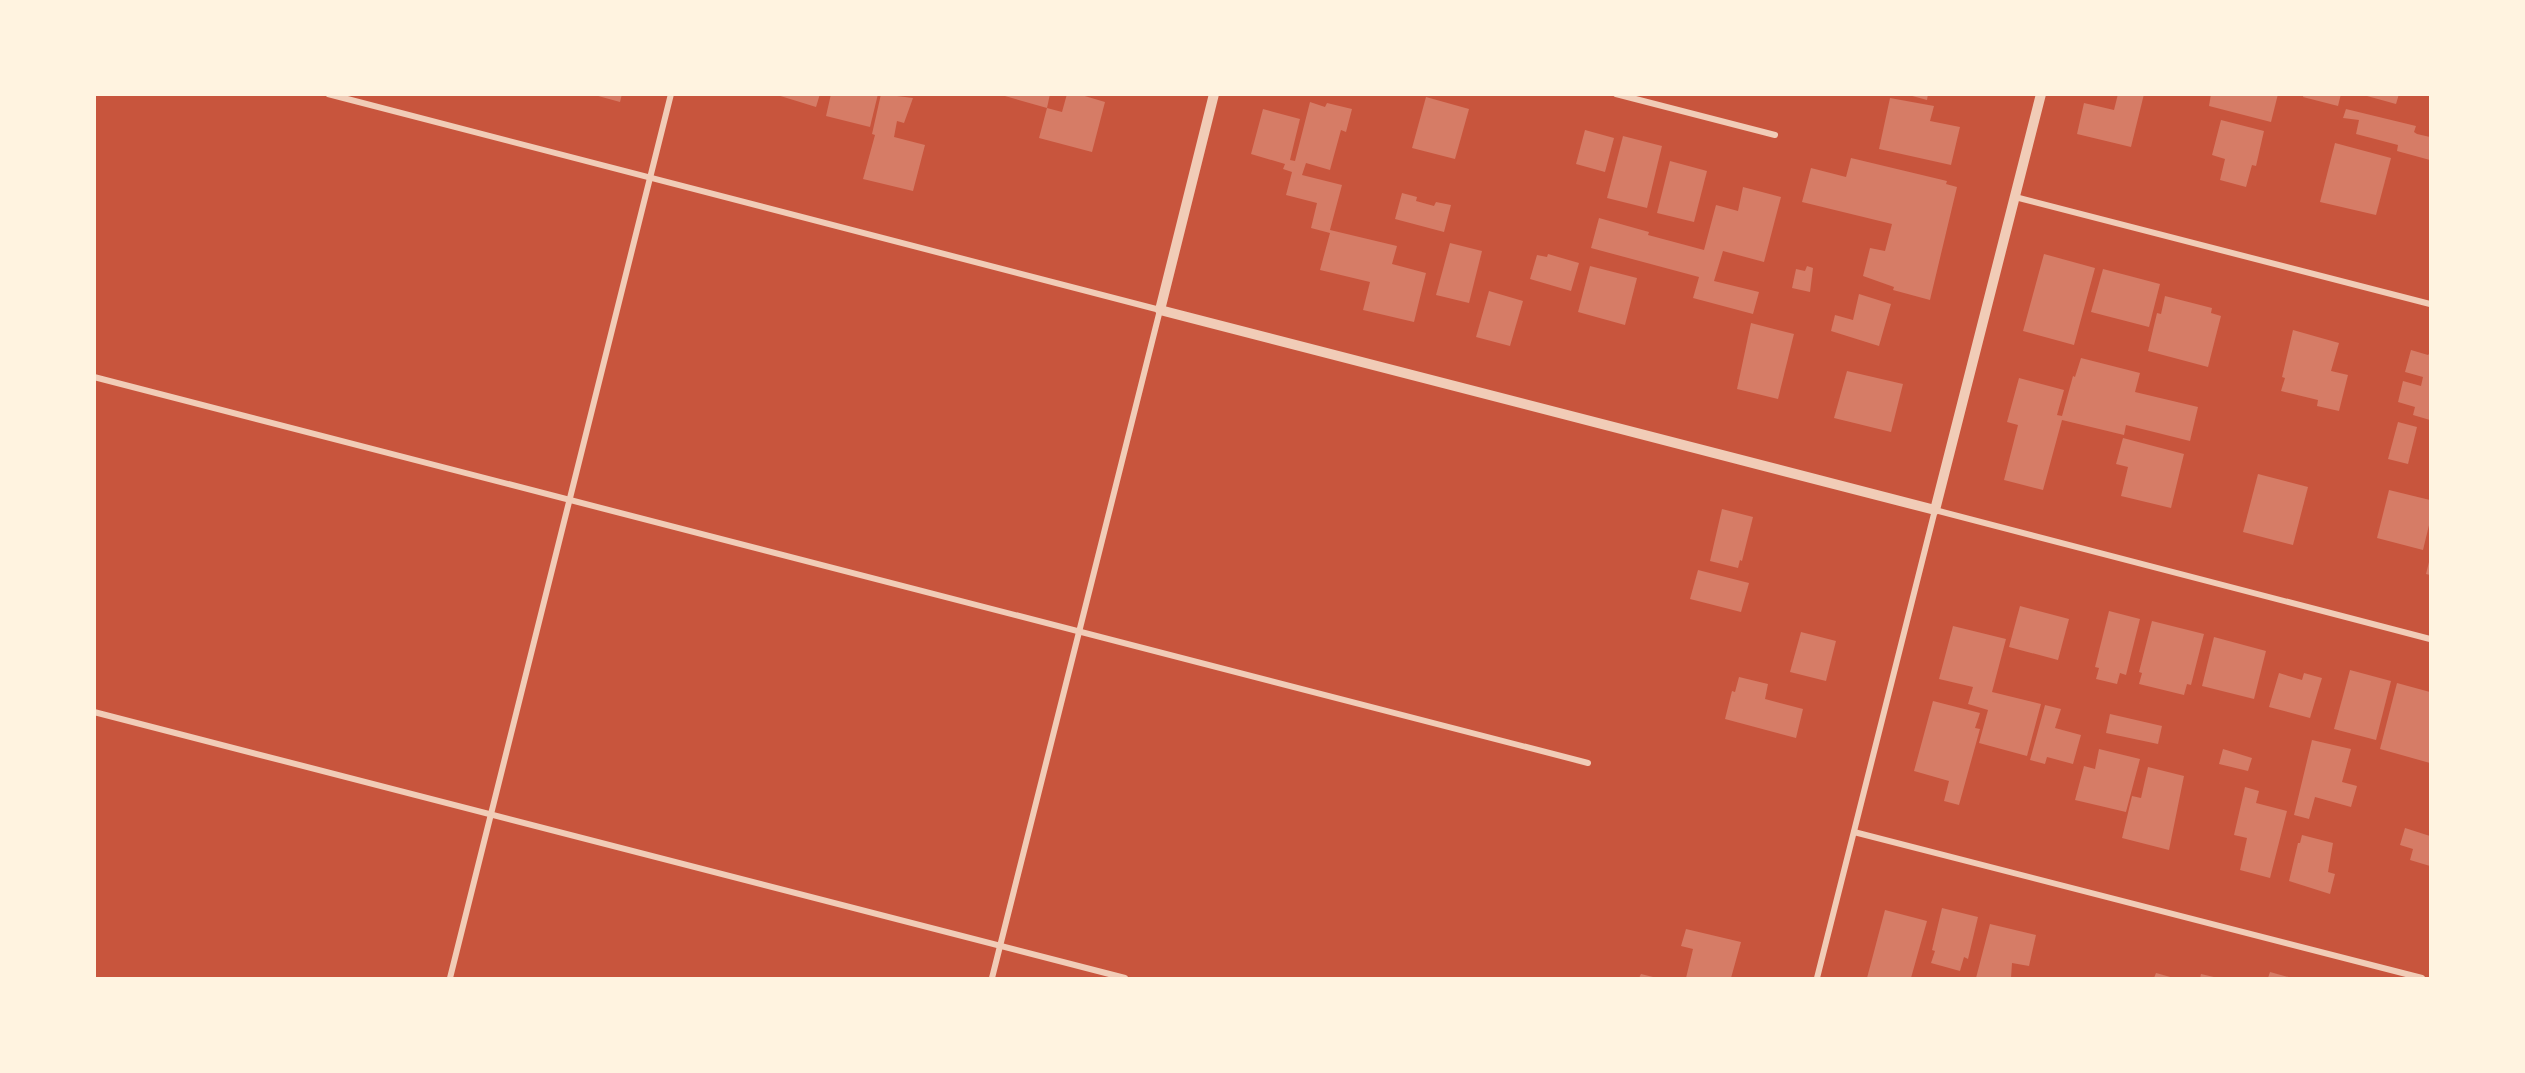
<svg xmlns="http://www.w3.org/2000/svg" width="2525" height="1073" font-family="Montserrat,sans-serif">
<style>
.building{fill:#d67c66}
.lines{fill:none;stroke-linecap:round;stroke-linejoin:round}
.minor{stroke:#f1ccb7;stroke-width:6}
.tertiary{stroke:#f1ccb7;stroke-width:10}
</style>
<rect width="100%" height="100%" fill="#c8553d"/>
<g class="building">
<path d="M591,94H622L620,102Z"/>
<path d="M774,94H820L816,107Z"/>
<path d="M831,94H878L870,127L826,116Z"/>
<path d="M881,94L913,98L904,123L897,121L894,137L925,145L913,191L863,179L875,135L872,134Z"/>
<path d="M998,94H1050L1047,108Z"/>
<path d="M1067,94H1078L1105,102L1092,152L1039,138L1047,108L1062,112Z"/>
<path d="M1905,94H1928L1927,100Z"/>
<path d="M2118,94H2144L2131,147L2077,134L2084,103L2114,110Z"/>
<path d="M2211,94H2278L2271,122L2209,106Z"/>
<path d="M2304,94H2341L2338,106L2303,97Z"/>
<path d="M2367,94H2399L2396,104L2367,96Z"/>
<path d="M1426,97L1469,109L1455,159L1412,148Z"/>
<path d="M1890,98L1934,106L1930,121L1960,127L1951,165L1879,149Z"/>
<path d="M1310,102L1325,107L1327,103L1352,109L1346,132L1341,130L1330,170L1306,163L1302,175L1342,185L1330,230L1397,246L1392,264L1426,273L1414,322L1363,310L1370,282L1320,270L1330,233L1311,228L1317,203L1286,195L1292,172L1283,169L1285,164L1251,154L1263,109L1300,119L1290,160L1295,161Z"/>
<path d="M2346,109L2416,126L2414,132L2417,134L2430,137V160L2397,151L2398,145L2356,134L2359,120L2343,118Z"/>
<path d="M2221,120L2264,131L2256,166L2252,165L2246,187L2220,180L2225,159L2212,155Z"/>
<path d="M1585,130L1614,138L1605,172L1576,164Z"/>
<path d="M1623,136L1662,146L1647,208L1607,198Z"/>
<path d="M2335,143L2391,158L2376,215L2320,202Z"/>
<path d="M1851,158L1947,181L1946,184L1957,187L1930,300L1893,290L1894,287L1863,276L1870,248L1885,251L1892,224L1802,202L1811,168L1846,177Z"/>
<path d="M1670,161L1707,171L1694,222L1657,213Z"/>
<path d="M1743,187L1781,197L1764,262L1723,251L1714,281L1759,292L1753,314L1693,298L1699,277L1591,248L1599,218L1649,232L1648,235L1704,250L1716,205L1738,211Z"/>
<path d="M1402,193L1417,197L1416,201L1434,206L1436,202L1451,205L1444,232L1395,219Z"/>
<path d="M1450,243L1482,251L1469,303L1436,295Z"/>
<path d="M1548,254L1579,263L1571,291L1530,279L1537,255L1547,257Z"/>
<path d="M2044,254L2095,268L2074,345L2023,331Z"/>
<path d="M1590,266L1637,278L1625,325L1578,312Z"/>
<path d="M1807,266L1813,268L1810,292L1792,288L1796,269L1805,271Z"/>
<path d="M2103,269L2160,284L2149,327L2091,312Z"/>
<path d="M1489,291L1523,301L1510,346L1476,337Z"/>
<path d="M1859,294L1891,304L1879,346L1831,331L1835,315L1853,320Z"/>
<path d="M2165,296L2212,308L2211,313L2221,316L2208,367L2148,351L2157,313L2161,314Z"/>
<path d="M1751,323L1794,334L1778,399L1737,389Z"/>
<path d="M2293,330L2339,343L2331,371L2348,375L2339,411L2317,406L2318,400L2281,391L2285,378L2282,377Z"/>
<path d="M2411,350L2428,355L2430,353V420L2413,415L2415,407L2398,402L2403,381L2421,386L2423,377L2405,372Z"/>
<path d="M2081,358L2140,373L2135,392L2198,407L2190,441L2126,425L2124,435L2062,420L2043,490L2004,480L2018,425L2007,422L2019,378L2064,390L2057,415L2062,416L2073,376L2075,377Z"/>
<path d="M1847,371L1903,384L1891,432L1834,418Z"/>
<path d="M2398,422L2417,427L2408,464L2388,459Z"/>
<path d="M2123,438L2184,454L2171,508L2121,496L2128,467L2116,464Z"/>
<path d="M2258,474L2308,487L2293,545L2243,532Z"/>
<path d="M2389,490L2430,500V521L2423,550L2377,538Z"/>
<path d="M1722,509L1753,517L1742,561L1740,560L1738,568L1710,561Z"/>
<path d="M2430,558V575L2426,574Z"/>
<path d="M1698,570L1749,583L1741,612L1690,599Z"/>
<path d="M2020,606L2069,619L2058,660L2009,647Z"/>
<path d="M2109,611L2140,619L2126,675L2120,673L2117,684L2096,679L2099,668L2095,667Z"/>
<path d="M2152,621L2204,634L2191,685L2187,684L2184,695L2139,684L2142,673L2139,672Z"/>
<path d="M1953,626L2006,639L1992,692L2041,704L2027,756L1979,743L1988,710L1968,704L1973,687L1939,679Z"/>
<path d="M1801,632L1836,641L1826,681L1790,672Z"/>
<path d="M2214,637L2266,651L2254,699L2202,686Z"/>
<path d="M2350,670L2391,681L2376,740L2334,729Z"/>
<path d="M2279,673L2302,680L2304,673L2322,678L2310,718L2269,707Z"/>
<path d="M1739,677L1768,684L1765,699L1803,709L1796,738L1725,719L1732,691L1735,692Z"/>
<path d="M2397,683L2430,692V763L2380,749Z"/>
<path d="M1933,701L1980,713L1975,728L1980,729L1959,805L1944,801L1949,781L1914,771Z"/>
<path d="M2045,705L2061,709L2055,728L2081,735L2073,764L2047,757L2045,764L2030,760Z"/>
<path d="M2110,714L2162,726L2158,744L2106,733Z"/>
<path d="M2312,740L2351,749L2342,782L2357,786L2351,807L2315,797L2309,819L2294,815Z"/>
<path d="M2099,749L2140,759L2126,812L2075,800L2084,766L2095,769Z"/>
<path d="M2223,749L2252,758L2248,771L2219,764Z"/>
<path d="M2148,767L2184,776L2169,850L2122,838L2132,796L2141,798Z"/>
<path d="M2245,787L2259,791L2256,803L2287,811L2270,878L2240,870L2247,838L2234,835Z"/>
<path d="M2405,828L2430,836V866L2410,860L2413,849L2400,845Z"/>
<path d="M2302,835L2333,843L2328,872L2335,874L2330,894L2289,881L2298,843H2300Z"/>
<path d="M1942,908L1978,917L1968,959L1964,957L1960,971L1931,963L1935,951L1932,950Z"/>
<path d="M1885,910L1927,921L1911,978H1867Z"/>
<path d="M1990,924L2036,935L2029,966L2012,963L2011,978H1976Z"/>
<path d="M1686,929L1741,942L1731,978H1686L1693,949L1681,946Z"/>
<path d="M2270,972L2292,978H2268Z"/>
<path d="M2156,973L2174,978H2154Z"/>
<path d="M1641,974L1657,978H1639Z"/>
<path d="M2201,974L2218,978H2200Z"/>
</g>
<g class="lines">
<g class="minor">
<path d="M328,94L1160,310L992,978"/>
<path d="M1616,94L1775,135"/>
<path d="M2015,197L2430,304"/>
<path d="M94,377L1588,763"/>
<path d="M94,712L1125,978"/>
<path d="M1854,832L2422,978"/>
<path d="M450,978L671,94"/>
<path d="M1817,978L1935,510L2430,639"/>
</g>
<path class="tertiary" d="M1214,94L1160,310L1935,510L2041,94"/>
</g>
<rect width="2525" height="1073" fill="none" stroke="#fff3e0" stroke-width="192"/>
</svg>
